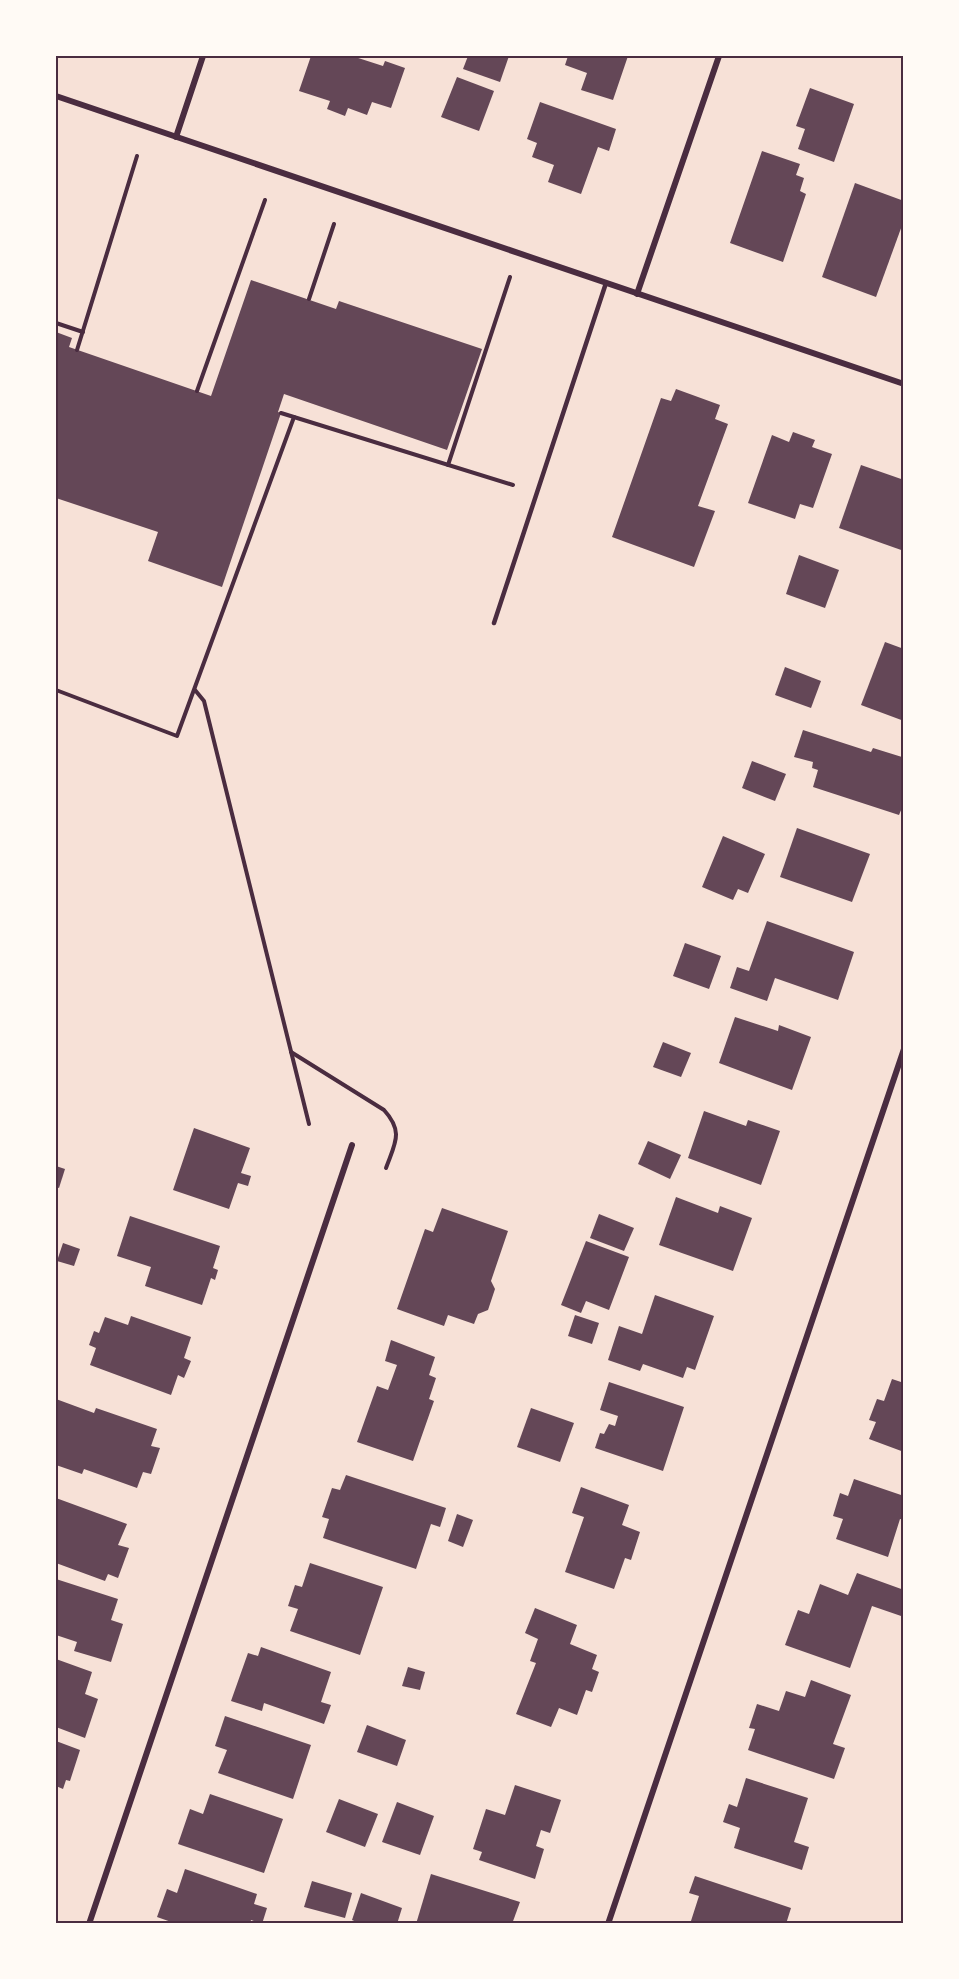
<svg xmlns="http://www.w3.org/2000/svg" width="959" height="1979" font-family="Rubik,sans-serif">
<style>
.building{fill:#644757}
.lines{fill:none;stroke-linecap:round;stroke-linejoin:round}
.path{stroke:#4a2c40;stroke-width:4}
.service{stroke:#4a2c40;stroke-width:4.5}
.minor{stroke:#4a2c40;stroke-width:6}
.neatline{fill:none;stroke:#4a2c40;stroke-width:2}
</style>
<rect width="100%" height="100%" fill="#f7e1d7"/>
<g class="building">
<path d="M311,56H352L383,66L385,61L405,68L391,108L372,102L367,115L348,108L345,116L327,109L330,101L299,91Z"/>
<path d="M468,56H509L500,82L463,69Z"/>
<path d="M568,56H628L613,100L581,90L587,73L565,65Z"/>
<path d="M457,77L494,91L479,131L441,117Z"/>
<path d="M810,88L854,104L834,162L798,149L805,129L796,126Z"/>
<path d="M540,102L616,129L609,151L598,147L581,194L548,182L554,165L532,157L537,143L527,139Z"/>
<path d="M762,151L800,164L796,175L804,178L800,191L806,194L783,262L730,243Z"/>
<path d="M855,183L904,201V220L876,297L822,277Z"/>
<path d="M251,280L336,309L339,301L482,349L447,450L284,394L278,412L281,413L222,587L148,561L158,532L56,498V332L72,338L69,347L211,396Z"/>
<path d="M676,389L720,405L715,419L728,424L698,506L715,511L694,567L612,537L661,398L671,401Z"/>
<path d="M793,432L815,440L812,447L832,454L813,508L800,504L795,519L748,503L772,435L789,442Z"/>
<path d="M861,465L904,480V551L839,528Z"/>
<path d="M799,555L839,570L825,608L786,594Z"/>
<path d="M885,642L904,649V721L861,705Z"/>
<path d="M785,667L821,681L811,708L775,695Z"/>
<path d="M803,730L871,752L873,748L902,757L904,803L899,815L813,787L818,770L812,768L813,762L794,757Z"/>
<path d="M752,761L786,774L775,801L742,788Z"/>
<path d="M797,828L870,854L852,902L780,877Z"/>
<path d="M723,836L765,854L748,893L738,889L733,900L702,887Z"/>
<path d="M767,921L854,952L838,1000L775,978L767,1001L730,988L737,967L749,971Z"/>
<path d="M685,943L721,956L709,989L673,976Z"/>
<path d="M735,1017L778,1031L779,1025L811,1037L792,1090L719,1063Z"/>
<path d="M663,1042L691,1053L681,1077L653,1067Z"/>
<path d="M704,1111L746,1126L748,1120L780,1131L761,1185L688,1158Z"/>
<path d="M194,1128L250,1148L241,1173L251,1176L248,1186L238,1183L229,1209L173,1190Z"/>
<path d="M648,1141L681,1155L670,1179L638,1164Z"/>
<path d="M56,1166L65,1169L59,1188L56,1187Z"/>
<path d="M676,1197L718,1213L720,1206L752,1218L733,1271L659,1245Z"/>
<path d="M442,1208L508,1231L491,1281L495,1289L488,1310L478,1314L474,1324L448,1315L444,1326L397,1309L425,1229L433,1232Z"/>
<path d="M599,1214L634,1228L624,1251L590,1238Z"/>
<path d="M130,1216L220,1246L213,1268L218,1270L215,1280L211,1278L202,1305L145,1286L151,1267L117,1256Z"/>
<path d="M586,1241L629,1257L609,1310L586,1301L581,1313L561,1305Z"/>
<path d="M63,1243L80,1249L74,1266L57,1261Z"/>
<path d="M655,1295L714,1316L695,1370L687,1367L683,1378L643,1364L640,1371L608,1360L619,1326L642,1334Z"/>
<path d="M575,1315L599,1323L592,1344L568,1336Z"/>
<path d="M131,1316L191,1337L184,1358L191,1361L184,1378L178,1375L171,1395L90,1365L96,1348L89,1345L94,1331L99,1333L105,1317L128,1325Z"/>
<path d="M391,1340L435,1357L429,1375L436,1378L429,1399L434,1401L413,1461L357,1442L377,1386L388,1390L397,1365L385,1361Z"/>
<path d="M892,1379L904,1383V1452L869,1439L876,1422L869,1420L877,1399L884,1401Z"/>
<path d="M609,1382L684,1407L663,1471L595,1448L600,1433L604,1434L609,1424L615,1426L618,1416L600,1410Z"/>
<path d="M56,1399L94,1413L96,1408L157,1429L151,1446L160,1448L151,1474L143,1472L137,1488L84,1469L82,1474L56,1465Z"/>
<path d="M531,1408L574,1423L560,1462L517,1447Z"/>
<path d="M346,1475L446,1508L440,1527L431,1524L416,1569L323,1538L329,1519L322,1517L332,1488L340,1490Z"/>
<path d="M854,1479L904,1496V1520L900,1519L888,1557L836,1539L843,1519L833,1516L840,1493L848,1496Z"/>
<path d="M581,1487L629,1505L622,1525L640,1532L631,1560L625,1558L614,1589L565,1572L584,1517L572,1513Z"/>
<path d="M56,1498L127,1524L118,1545L129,1548L118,1578L108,1574L105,1581L56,1563Z"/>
<path d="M457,1514L473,1520L463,1547L448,1541Z"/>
<path d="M310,1563L383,1587L360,1655L290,1631L298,1609L288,1606L295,1585L302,1587Z"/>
<path d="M857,1573L904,1590V1617L872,1606L850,1668L785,1645L798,1610L809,1614L820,1584L848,1595Z"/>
<path d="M56,1579L118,1599L111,1620L123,1624L111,1662L74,1651L77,1642L56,1635Z"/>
<path d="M535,1608L577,1625L570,1644L597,1655L592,1669L599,1672L592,1692L586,1690L577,1715L559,1708L551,1727L516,1714L536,1663L530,1661L538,1639L525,1633Z"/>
<path d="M261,1647L331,1672L321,1702L331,1705L324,1724L264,1703L262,1711L231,1701L248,1653L258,1656Z"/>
<path d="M56,1659L92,1672L85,1694L98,1699L85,1738L56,1727Z"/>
<path d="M408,1667L425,1672L420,1690L402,1686Z"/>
<path d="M811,1680L851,1695L833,1744L845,1748L834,1779L748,1750L755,1729L749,1728L757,1704L779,1711L786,1691L805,1697Z"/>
<path d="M225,1716L311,1745L293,1799L218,1773L227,1750L215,1746Z"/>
<path d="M367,1725L406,1740L397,1766L357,1752Z"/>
<path d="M56,1741L80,1750L70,1781L66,1780L63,1789L56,1786Z"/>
<path d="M746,1778L808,1798L794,1842L809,1847L802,1870L734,1848L740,1828L723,1822L729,1804L737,1807Z"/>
<path d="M515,1785L561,1800L550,1833L541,1830L536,1846L544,1849L535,1879L479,1860L482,1852L473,1849L486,1809L505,1815Z"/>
<path d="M210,1794L283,1819L264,1873L178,1844L190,1809L203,1814Z"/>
<path d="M339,1799L378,1814L365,1847L326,1832Z"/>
<path d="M397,1802L434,1816L420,1855L382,1842Z"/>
<path d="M185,1869L257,1894L254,1904L267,1908L262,1924L251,1920L250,1924H177L157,1917L167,1889L177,1893Z"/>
<path d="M431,1874L520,1902L512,1924H416Z"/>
<path d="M695,1876L791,1908L786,1924H690L699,1896L689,1893Z"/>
<path d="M312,1881L352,1893L345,1918L304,1907Z"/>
<path d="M361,1893L402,1908L397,1924H361L352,1920Z"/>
</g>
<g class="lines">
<g class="path">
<path d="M309,299L334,224"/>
<path d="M56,323L83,332"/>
<path d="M77,350L137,156"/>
<path d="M197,391L265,200"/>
<path d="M281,413L513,485"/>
<path d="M448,465L510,277"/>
<path d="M56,690L177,736L294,417"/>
<path d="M195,690L204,701L309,1124"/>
<path d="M291,1052L384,1110C404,1132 395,1143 386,1168"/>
</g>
<path class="service" d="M494,623L606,283"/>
<g class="minor">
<path d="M56,96L904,384"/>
<path d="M176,137L203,56"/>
<path d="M637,294L719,56"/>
<path d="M89,1924L352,1145"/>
<path d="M608,1924L904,1049"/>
</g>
</g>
<rect width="959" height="1979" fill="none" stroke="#fffaf5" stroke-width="114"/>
<rect x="57" y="57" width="845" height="1865" class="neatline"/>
</svg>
